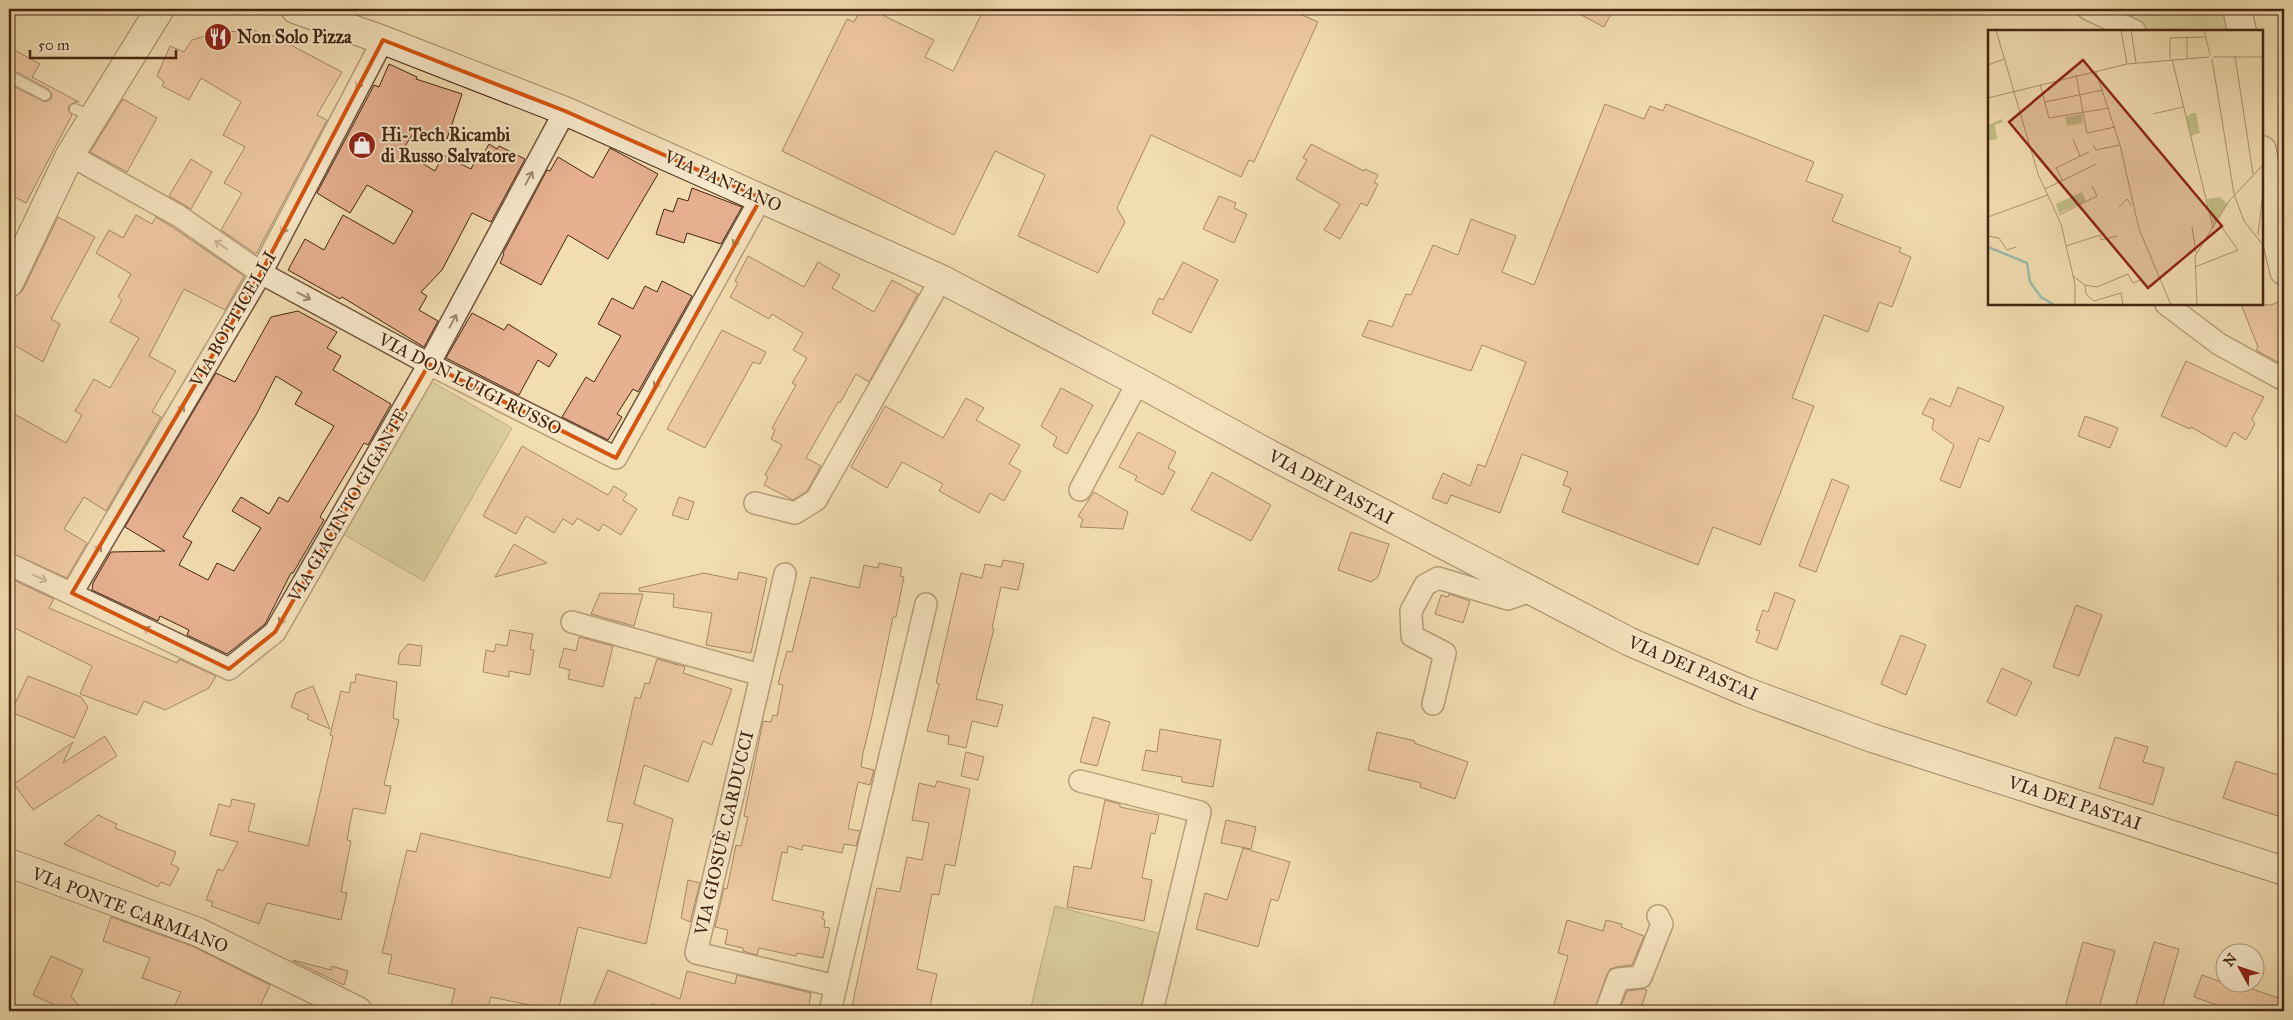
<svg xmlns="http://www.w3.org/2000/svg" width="2293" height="1020" font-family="'IM FELL Great Primer',serif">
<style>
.green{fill:#c2bf87;stroke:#84724c}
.building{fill:#e7b191;stroke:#452512;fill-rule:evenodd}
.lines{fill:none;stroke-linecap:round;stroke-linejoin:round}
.lane-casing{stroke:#70533a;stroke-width:12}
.street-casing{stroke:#70533a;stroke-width:24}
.secondary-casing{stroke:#452512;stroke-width:30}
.lane{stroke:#f7e9cc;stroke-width:10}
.street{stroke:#f7e9cc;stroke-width:21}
.secondary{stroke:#f7e9cc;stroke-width:28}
.oneway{stroke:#9e876f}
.marked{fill:none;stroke:#d8540d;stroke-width:4;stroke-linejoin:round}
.labels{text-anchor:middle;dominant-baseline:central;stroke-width:4;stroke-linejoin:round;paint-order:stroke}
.poi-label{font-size:18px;font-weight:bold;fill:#452512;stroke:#f7e9cc;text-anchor:start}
.street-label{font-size:18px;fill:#452512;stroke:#f7e9cc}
.inset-river{fill:none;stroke:#9bbcaa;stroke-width:2.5}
.inset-road{fill:none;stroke:#ad9371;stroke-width:1}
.view{fill:#8f2418;fill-opacity:0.15;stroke:#8f2418;stroke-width:2.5}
.inset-edge{fill:none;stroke:#452512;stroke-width:2.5}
</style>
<rect width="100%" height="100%" fill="#f2ddb1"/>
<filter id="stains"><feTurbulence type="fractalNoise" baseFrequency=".004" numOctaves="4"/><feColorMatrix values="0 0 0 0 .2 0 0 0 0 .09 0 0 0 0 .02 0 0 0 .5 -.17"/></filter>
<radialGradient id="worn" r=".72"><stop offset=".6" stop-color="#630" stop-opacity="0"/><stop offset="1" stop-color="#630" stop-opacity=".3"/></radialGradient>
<g class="green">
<path d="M2105,9H2227L2231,31H2150Z"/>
<path d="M429,380L512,428L424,581L341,533Z"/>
<path d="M1055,906L1161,934L1142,1011H1030Z"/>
</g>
<g class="building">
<path d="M861,9H870L934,40L925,57L953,71L984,9H1289L1318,22L1254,162L1249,160L1241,177L1151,135L1117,208L1125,222L1098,273L1018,236L1045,175L995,151L954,235L782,151L847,19L854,22Z"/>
<path d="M1570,9H1614L1604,27Z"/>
<path d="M254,30L266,37L268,33L342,72L317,115L327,120L256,254L221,230L242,193L224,183L245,147L223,135L241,102L201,78L189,100L162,86L164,82L157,76L170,46L184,52L192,40L214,33Z"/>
<path d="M9,47L40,64L32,77L79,102H74L69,106L68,110L72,115L26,203L9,194V98L15,87L45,102L51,99L52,94L48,89L9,68Z"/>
<path d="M389,64L417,77L416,79L462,94L447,139L416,129L402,151L435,171L443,155L471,169L479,153L483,155L489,144L497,149L499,146L525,159L491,222L472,213L442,270L421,292L427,296L419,310L438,321L424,347L342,297L340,299L288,270L305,239L324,250L343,215L394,244L413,211L367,185L350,213L317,193L371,91L374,85L379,87Z"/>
<path d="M123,99L157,118L127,172L90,152Z"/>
<path d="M1605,104L1644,119L1650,106L1663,111L1666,104L1814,162L1806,181L1843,195L1832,221L1901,248L1899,252L1911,257L1892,307L1879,302L1868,332L1824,315L1792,398L1814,406L1760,545L1713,527L1698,565L1562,512L1571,488L1563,485L1568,472L1522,454L1500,513L1451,495L1447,504L1432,498L1443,473L1470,486L1478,464L1485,467L1526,362L1482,345L1471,371L1362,336L1369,320L1392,327L1406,294L1411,295L1433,245L1458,255L1471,219L1516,236L1502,272L1534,285Z"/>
<path d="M1311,144L1364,171L1365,169L1378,175L1374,183L1378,184L1367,206L1361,203L1340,239L1324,230L1340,204L1296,179L1307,160L1303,158Z"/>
<path d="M610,148L658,174L608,259L568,235L541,285L500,263L504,254L503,253L547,170L550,171L558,157L593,178Z"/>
<path d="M191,159L212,172L191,209L169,196Z"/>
<path d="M692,188L742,207L721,244L687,233L684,243L656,234L664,209L673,212L678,198L688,201Z"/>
<path d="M1219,196L1236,203L1234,208L1247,214L1234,243L1203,229Z"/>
<path d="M136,215L152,224L156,217L172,227L244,276L225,310L184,289L149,356L176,371L152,412L161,417L106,511L84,497L64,529L87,543L67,578L9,552V411L66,443L82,415L75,411L94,379L110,388L139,338L110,322L122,300L118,297L131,274L96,253L109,230L123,238Z"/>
<path d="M58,217L95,237L51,319L60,324L43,362L9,342V310L14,297L23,290Z"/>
<path d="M748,256L804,287L818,262L840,275L832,288L874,312L892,280L918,294L869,382L856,374L840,403L838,402L806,458L821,466L807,491L793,500L764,485L768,477L765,475L782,445L771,439L775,430L772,428L796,385L792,383L807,358L793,350L803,333L772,314L769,319L730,297L738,283L735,281Z"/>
<path d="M1183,262L1218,280L1191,333L1152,313L1159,298L1163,300Z"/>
<path d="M662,281L692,296L638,392L633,389L617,414L622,417L608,440L562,417L586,377L594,382L621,336L598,324L612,298L633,309L645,286L657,292Z"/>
<path d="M2281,301L2284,311L2283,365L2256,350L2258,347L2241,304L2271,305Z"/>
<path d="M298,311L337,332L327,348L341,356L333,370L391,404L368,445L364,443L320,517L324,520L293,573H291L265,624L227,654L187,635L189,630L160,616L158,621L92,590L93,583L111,552L165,551L125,527L216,373L235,382L271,317ZM276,376L302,392L295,404L334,426L288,502L279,497L269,514L241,497L232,511L261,528L234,571L217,563L208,580L179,565L192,542L183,537L256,415Z"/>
<path d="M472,313L504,330L508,324L557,354L549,367L538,360L519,395L446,358Z"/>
<path d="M722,330L766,352L760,364L753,362L705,448L667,429Z"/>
<path d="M2186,361L2264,397L2252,419L2255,424L2246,440L2234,432L2226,447L2191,427L2190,429L2161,416Z"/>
<path d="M1958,387L2004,407L1989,442L1979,438L1960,488L1940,480L1954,445L1932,429L1934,419L1922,414L1930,398L1950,407Z"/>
<path d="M1061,388L1093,405L1067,454L1053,446L1057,437L1041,426Z"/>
<path d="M966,398L984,408L976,420L1020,445L1009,464L1021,471L1004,501L990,493L979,513L939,491L943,484L902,462L887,488L851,467L885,406L943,438Z"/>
<path d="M2085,416L2118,428L2110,448L2078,436Z"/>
<path d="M1138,432L1176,452L1168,468L1175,472L1163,495L1135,480L1137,476L1119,467Z"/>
<path d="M522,446L608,495L614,486L627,494L623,500L637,509L621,535L603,524L599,531L577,518L573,525L563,519L554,533L526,516L516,534L483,516Z"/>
<path d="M1212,472L1271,505L1251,541L1191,510Z"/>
<path d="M1832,479L1849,486L1816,572L1799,566Z"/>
<path d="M1094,492L1128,512L1123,529L1080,527L1083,519L1078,516Z"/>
<path d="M679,497L694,502L688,520L672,515Z"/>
<path d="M1351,532L1389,544L1378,577L1371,582L1338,570Z"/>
<path d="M514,544L547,563L495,577Z"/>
<path d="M1003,560L1024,564L1018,590L1001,587L992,628L994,629L976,699L1003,705L997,727L972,721L966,748L948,744L949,736L927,731L939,684L936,683L961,573L982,578L985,564L1001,567Z"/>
<path d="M879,563L902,568L900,576L904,577L896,617H893L871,721L863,753L861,767L874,770L870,785L858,782L848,829L860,831L856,846L844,844L842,853L803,845L802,850L788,846L787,853L782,852L772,900L824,912L822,919L825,920L824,927L830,928L823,958L797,953L796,956L759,948L757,955L743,951V948L725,944L728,930L715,927L724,888L727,889L736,845L741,846L748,817L744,816L763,721L771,722L773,715L777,716L783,685L778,684L787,651L792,652L811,577L859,588L864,565L878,568Z"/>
<path d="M739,572L767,578L751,653L706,645L712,613L673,607L674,594L639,591V588L704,573L737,580Z"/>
<path d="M9,578L54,599L49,608L177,663L179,659L216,676L209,688L165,710L144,701L137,715L80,694L92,666L9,625Z"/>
<path d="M1775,592L1795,600L1777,650L1756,642L1760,631L1756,630L1763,610L1768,612Z"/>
<path d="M600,593L643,594L634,626L591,614Z"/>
<path d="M1449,594L1470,601L1463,623L1435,614L1441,595L1448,597Z"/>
<path d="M2076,605L2102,615L2079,676L2053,667Z"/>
<path d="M510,630L533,634L530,649L534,650L530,675L509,671V677L483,672L486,650L494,652L496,644L507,646Z"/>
<path d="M1901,635L1926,645L1906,695L1881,684Z"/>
<path d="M579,637L613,646L603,687L568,679L570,670L559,667L564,648L576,651Z"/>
<path d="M408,644L422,646L420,666L398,664L400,653Z"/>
<path d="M657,659L685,667L683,673L732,689L712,745L703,741L688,782L644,765L634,804L673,819L646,944L578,927L558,1011L491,997L487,1011H477L451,1005L455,989L388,973L392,955L382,953L407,850L416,852L421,833L610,878L623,824L607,821L635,697L640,699L645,683L649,684Z"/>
<path d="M2002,668L2032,682L2016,716L1987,702Z"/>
<path d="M356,674L397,682L393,718L399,720L384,785L391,786L385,814L353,808L347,840L351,841L341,892L347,893L341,920L267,903L259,924L211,906L213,902L206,900L218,869L223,871L238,842L210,835L219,804L230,807L232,799L255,804L248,831L308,846L333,736L330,735L341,691L349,693L351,682L355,683Z"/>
<path d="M28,676L81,697L88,707L74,738L11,712Z"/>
<path d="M313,686L317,696L330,729L307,719L309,715L291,707L296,693Z"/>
<path d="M1093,717L1110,722L1097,766L1080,762Z"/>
<path d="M1160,729L1221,740L1213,787L1182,782V777L1142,770L1146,750L1157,752Z"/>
<path d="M1377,732L1415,741L1414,743L1468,762L1455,799L1420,787L1421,783L1368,770Z"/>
<path d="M105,736L117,756L33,810L14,784L73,742L63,763Z"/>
<path d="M2115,737L2148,747L2143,762L2164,768L2153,805L2099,788Z"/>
<path d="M966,752L984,757L978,780L961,776Z"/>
<path d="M2236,761L2284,777V818L2223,798Z"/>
<path d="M937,781L970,789L955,866L945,864L939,895L932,894L917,969L937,974L929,1011H851L877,888L900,892L907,857L922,860L929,823L912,820L919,783L935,787Z"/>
<path d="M1105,800L1120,804V807L1159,815L1155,834L1151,833L1142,878L1152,880L1144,921L1067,907L1074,866L1091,869Z"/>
<path d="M98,815L117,824L115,828L176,852L171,864L179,868L170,886L161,882L158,887L64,844Z"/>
<path d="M1226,820L1256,827L1251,849L1221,843Z"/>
<path d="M1243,848L1290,862L1278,901L1271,899L1258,947L1196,929L1205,893L1227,900Z"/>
<path d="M688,880L700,883L690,922L681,918Z"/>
<path d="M111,917L192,946L270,985L258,1011H172L181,992L142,978L150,958L103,941Z"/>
<path d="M1567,920L1603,931L1606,920L1622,924L1621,927L1644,936L1632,965L1616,967L1610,969L1607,974L1594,1011H1552L1568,956L1558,953Z"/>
<path d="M2083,942L2115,951L2098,1011H2064Z"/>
<path d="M2154,942L2179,949L2167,991L2161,1011H2134Z"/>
<path d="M51,956L83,970L71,996L83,1011H68L33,995Z"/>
<path d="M293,960L331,970L332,966L348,971L344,985L293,961Z"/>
<path d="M608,970L680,999L687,971L735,984L737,975L811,993L808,1011H677L652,1004L649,1011H605L593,1006Z"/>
<path d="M2202,975L2240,989L2241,985L2284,1000V1011H2234L2194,997Z"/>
<path d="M1644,989L1647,990L1640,1011H1619L1627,991Z"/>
</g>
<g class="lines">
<g class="lane-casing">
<g id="lane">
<path d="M9,76L45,95"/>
<path d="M75,109L92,116"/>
</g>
</g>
<g class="street-casing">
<g id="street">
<path d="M2088,9L2135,31"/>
<path d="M70,155L179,216L261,273L429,364L616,458L761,198"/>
<path d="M2166,304L2219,344L2284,380"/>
<path d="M1080,490L1138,382"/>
<path d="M755,503L795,513L816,500L941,279"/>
<path d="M9,564L229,669L275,632L429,364L565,111"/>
<path d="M785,574L696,953L836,986"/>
<path d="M72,593L261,273L383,40"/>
<path d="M572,622L761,675"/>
<path d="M1433,704L1445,653L1412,636L1411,611L1425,585L1438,578L1508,599L1530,591"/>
<path d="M1080,781L1200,812L1152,1011"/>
<path d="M830,1011L926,604"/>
<path d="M1606,1011L1618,979L1641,977L1662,924L1658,916"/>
</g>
</g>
<g class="secondary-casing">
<g id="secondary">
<path d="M295,9L383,40L565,111L941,279L1138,382L1271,455L1630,642L1747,692L1872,738L2284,871"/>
<path d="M2237,9L2242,31"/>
<path d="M2262,150L2272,219L2284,271"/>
<path d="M9,283L70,155L160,9"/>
<path d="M9,863L198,932L358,1011"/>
</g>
</g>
<use href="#lane" class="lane"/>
<use href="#street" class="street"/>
<use href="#secondary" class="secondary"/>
</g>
<defs><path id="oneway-shaft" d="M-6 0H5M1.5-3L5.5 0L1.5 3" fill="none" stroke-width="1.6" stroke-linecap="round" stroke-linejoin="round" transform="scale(1.25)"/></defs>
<g class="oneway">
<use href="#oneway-shaft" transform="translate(360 82) rotate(118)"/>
<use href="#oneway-shaft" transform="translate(529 178) rotate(-62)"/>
<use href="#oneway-shaft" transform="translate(285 227) rotate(117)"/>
<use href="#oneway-shaft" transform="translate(737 240) rotate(119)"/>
<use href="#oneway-shaft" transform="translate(221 245) rotate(-145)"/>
<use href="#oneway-shaft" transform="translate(304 296) rotate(28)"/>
<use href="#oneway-shaft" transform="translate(453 321) rotate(-62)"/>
<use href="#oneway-shaft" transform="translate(658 382) rotate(119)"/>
<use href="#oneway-shaft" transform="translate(180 411) rotate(-59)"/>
<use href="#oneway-shaft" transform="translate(97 551) rotate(-59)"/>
<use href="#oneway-shaft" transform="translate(40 578) rotate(25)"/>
<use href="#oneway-shaft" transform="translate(283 618) rotate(120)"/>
<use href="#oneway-shaft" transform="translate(150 631) rotate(-154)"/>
</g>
<path d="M0 0H2293V1020H0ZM383,40L565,111L761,198L616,458L429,364L275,632L229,669L72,593L261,273Z" fill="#f2ddb1" fill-opacity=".55" fill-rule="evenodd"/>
<path class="marked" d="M383,40L565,111L761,198L616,458L429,364L275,632L229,669L72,593L261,273Z"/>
<defs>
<g id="restaurant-disc" transform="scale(1.4375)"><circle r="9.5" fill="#8f2418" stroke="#f7e9cc"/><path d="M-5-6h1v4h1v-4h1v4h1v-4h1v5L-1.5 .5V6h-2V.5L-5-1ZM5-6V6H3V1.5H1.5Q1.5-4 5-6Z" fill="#fff"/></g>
<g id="shop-disc" transform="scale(1.4375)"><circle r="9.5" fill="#8f2418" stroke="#f7e9cc"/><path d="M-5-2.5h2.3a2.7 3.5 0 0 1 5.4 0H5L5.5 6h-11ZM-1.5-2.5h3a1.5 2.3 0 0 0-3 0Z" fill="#fff"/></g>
</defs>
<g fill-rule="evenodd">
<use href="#restaurant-disc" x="218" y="37"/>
<use href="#shop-disc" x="362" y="145"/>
</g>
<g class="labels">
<g class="poi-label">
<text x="237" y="37">Non Solo Pizza</text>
<text x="381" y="135">Hi-Tech Ricambi<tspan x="381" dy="21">di Russo Salvatore</tspan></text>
</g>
<g class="street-label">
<text transform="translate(723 181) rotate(24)">VIA PANTANO</text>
<text transform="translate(233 319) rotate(-60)">VIA BOTTICELLI</text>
<text transform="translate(470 384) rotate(27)">VIA DON LUIGI RUSSO</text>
<text transform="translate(1331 487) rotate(28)">VIA DEI PASTAI</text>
<text transform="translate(348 505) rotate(-60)">VIA GIACINTO GIGANTE</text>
<text transform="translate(1693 668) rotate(23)">VIA DEI PASTAI</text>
<text transform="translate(2075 803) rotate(18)">VIA DEI PASTAI</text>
<text transform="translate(724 833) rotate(-77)">VIA GIOSUÈ CARDUCCI</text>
<text transform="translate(130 910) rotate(21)">VIA PONTE CARMIANO</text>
</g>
</g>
<g transform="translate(1988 30)">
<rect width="275" height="275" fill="#f2ddb1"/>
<path d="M204,83H208L212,103L203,106L198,87ZM94,84L95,93L79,96L77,87ZM94,162L98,171L71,183L68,174ZM232,167L239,174L226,196L219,169Z" fill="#c2bf87"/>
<path d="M14,89L15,92L7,95L9,109L0,111V95Z" fill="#c2bf87"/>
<path class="inset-river" d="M0,217L39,233L42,252L53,267L66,275"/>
<path class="inset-road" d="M8,0L50,144L73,194L87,254V275M133,0L139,34M143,0L148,33M216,0L222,25M199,8V28M247,26L265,144M225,27H275M182,29V8L218,7M184,29L225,198M224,29L246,164L256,191L275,215M0,35L16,29M108,42L132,115L151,199L183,275M88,45L99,103L127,97M52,54L61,88L121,78M0,68L139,34L221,27M57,72L115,60M165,84L195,77M85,109L92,126M105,115L108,120L132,115M75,151L68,138L101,122M57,159L108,134M131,177L139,169L143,175M71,185L109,166L104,156M0,187L60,165M204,197L208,223M270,205L275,161M0,206L11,208L19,220L28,217M78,216L112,205L113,210L129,206M207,237L250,220L230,192M85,246L97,255L98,264L106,271L133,263L135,275M97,255L109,257L140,244L145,253L152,250M209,275L207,226L241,171L275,135"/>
<path class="view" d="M95,30L234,196L160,258L21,92Z"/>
<rect width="275" height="275" class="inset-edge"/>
</g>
<rect width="2293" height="1020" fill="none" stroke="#f2ddb1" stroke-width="30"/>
<rect x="10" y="10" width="2273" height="1000" fill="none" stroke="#452512" stroke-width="2.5"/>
<rect x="15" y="15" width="2263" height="990" fill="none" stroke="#452512"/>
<g transform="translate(2240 968) rotate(310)"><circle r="24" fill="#f7e9cc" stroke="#b09b82"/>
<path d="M0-4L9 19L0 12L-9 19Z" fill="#8f2418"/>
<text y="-8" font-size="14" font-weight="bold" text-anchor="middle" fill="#452512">N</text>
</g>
<path d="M30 50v8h146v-8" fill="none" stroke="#452512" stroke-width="2.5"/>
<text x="38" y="50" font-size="15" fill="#452512" stroke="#f7e9cc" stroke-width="4" paint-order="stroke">50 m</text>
<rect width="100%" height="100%" filter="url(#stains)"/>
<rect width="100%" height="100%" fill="url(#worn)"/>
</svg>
